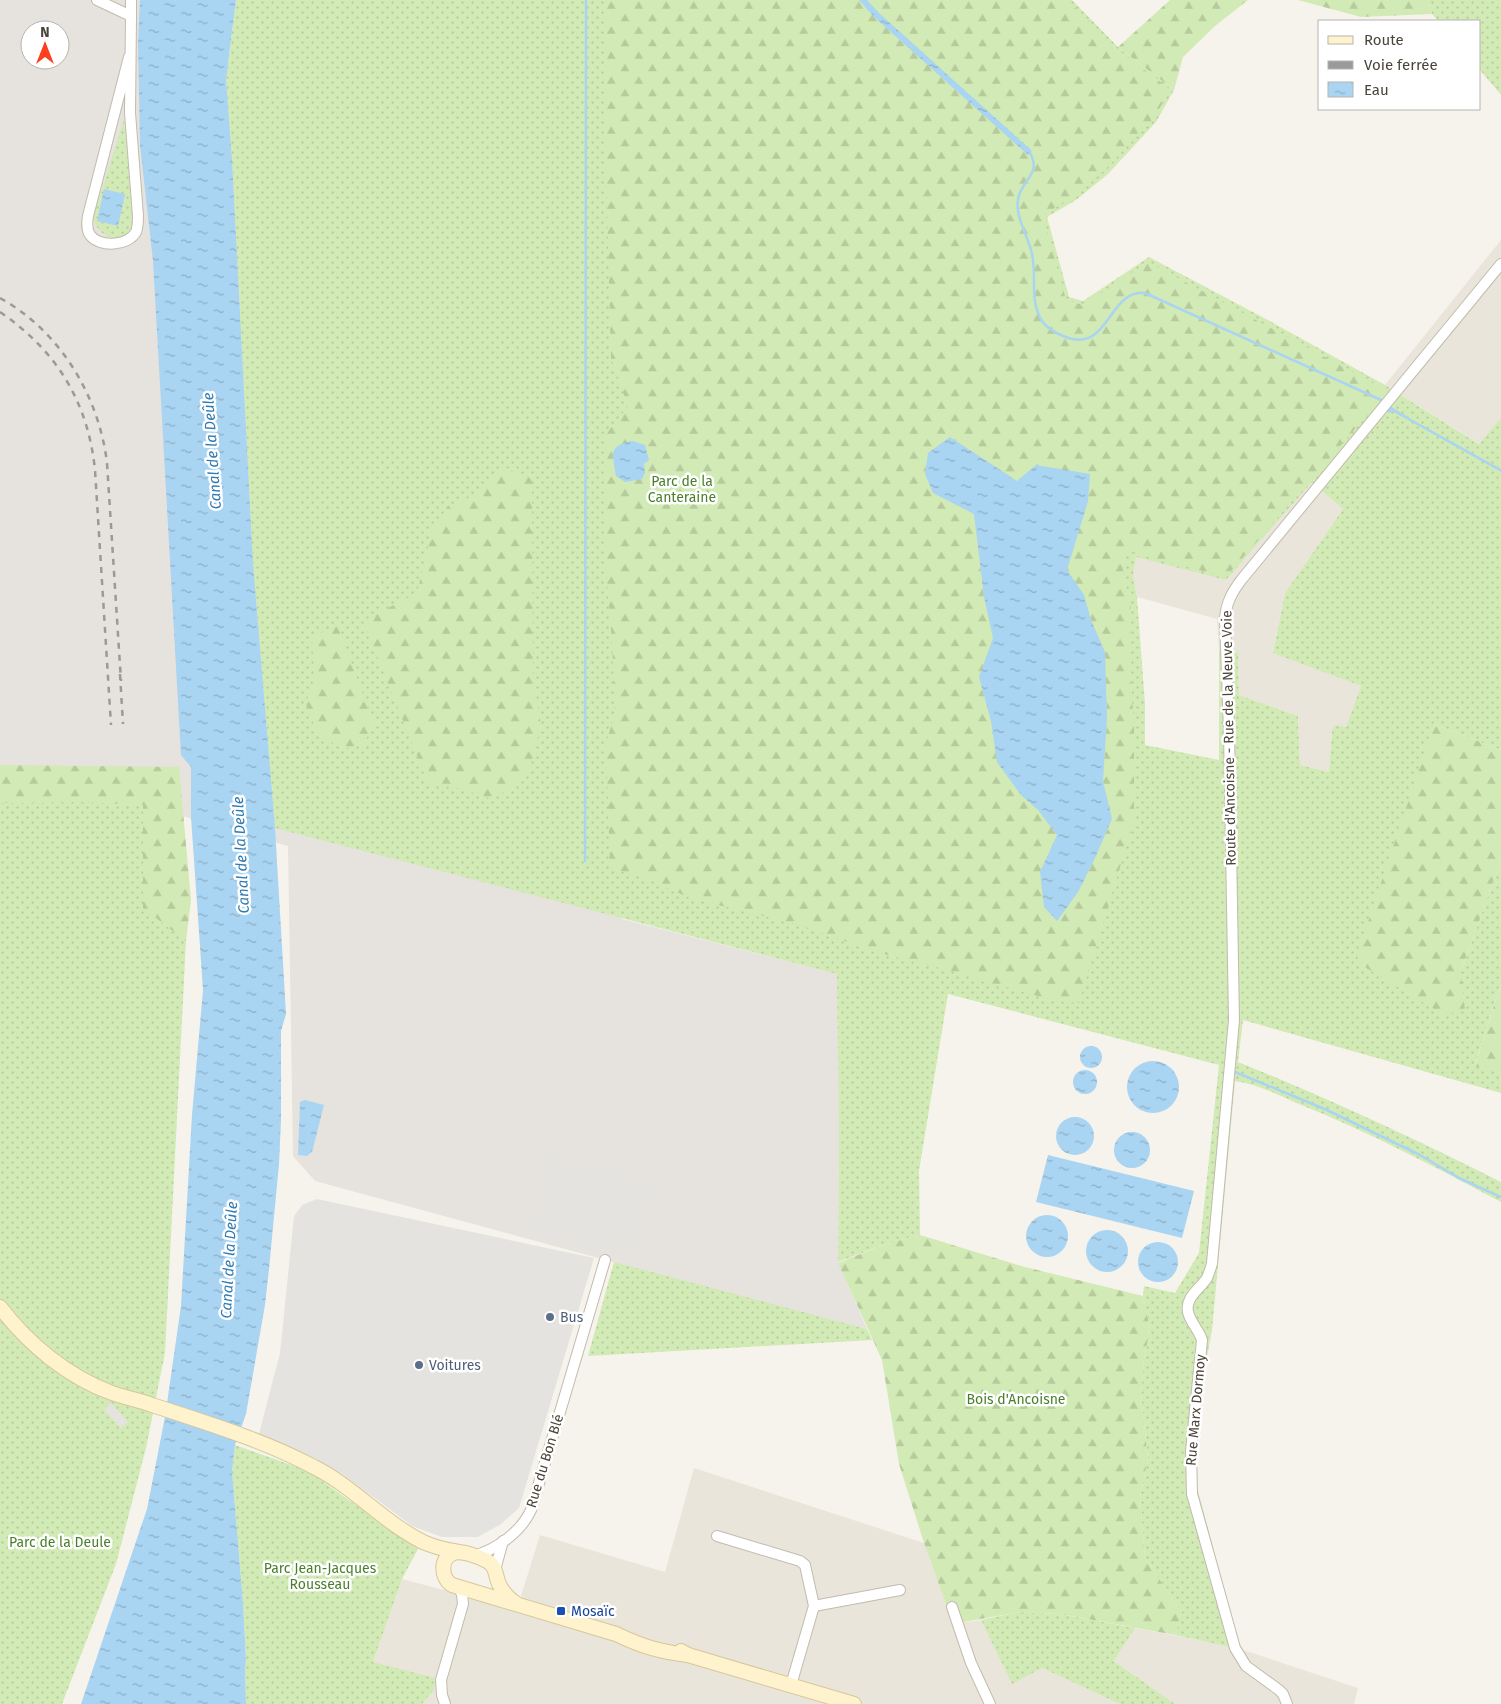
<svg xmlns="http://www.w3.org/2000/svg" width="1501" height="1704" font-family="'Fira Sans',sans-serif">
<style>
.residential{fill:#eae5da}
.industrial{fill:#e6e2dd;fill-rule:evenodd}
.grass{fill:url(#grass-dots);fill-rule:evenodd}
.forest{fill:url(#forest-firs);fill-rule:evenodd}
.parking{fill:#e5e3e0}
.water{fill:url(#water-ripples)}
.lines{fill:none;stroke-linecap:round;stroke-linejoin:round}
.stream{stroke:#a9d4f2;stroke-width:2.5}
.street-casing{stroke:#c2bbae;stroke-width:12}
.secondary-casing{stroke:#d6c79b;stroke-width:16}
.street{stroke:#fff;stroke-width:10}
.secondary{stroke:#fff3cd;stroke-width:14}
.rail{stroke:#9a9a9a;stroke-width:2.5;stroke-dasharray:6 6;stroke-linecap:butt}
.service-dot{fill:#5c6f8a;stroke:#fff;stroke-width:2}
.transit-dot{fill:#1a4fb4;stroke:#fff;stroke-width:2}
.labels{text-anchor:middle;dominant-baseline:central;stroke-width:5;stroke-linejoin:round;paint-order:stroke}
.park-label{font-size:14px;fill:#4a7f2a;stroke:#fff}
.street-label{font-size:14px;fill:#4b4439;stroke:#fff}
.service-label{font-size:14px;fill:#4e5e75;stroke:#fff;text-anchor:start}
.transit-label{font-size:14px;fill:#164399;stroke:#fff;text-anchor:start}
.water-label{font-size:15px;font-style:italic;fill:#2e7ab2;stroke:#fff}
</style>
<defs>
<pattern id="grass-dots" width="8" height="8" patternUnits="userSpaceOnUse" patternTransform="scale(1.25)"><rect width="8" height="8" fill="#d2eab5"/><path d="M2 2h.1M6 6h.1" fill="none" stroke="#b6ca9c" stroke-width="1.8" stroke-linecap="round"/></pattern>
<pattern id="forest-firs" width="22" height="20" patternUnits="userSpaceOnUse" patternTransform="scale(1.25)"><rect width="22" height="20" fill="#d2eab5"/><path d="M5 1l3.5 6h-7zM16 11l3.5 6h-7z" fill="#b6ca9c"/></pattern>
<pattern id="water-ripples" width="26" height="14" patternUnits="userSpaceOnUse" patternTransform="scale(1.25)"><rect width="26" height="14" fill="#a9d4f2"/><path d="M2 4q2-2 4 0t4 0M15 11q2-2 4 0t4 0" fill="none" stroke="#8caec5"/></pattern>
</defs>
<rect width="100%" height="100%" fill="#f6f3ec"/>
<g class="residential">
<path d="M1501,240V418L1480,444L1385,385Z"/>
<path d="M1312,481L1343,509L1285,593L1273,652L1361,686L1346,728L1332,731L1329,772L1300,765L1298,716L1239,695L1238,653L1219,650L1217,619L1137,597L1133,575L1136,556L1226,580Z"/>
<path d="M694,1468L924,1543L953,1624L981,1620L1012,1683L1042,1668L1120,1704H422L434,1690L373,1662L402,1579L517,1609L540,1535L665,1572Z"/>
<path d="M1135,1628L1231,1646L1358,1688L1354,1704H1175L1114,1661Z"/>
</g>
<path class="industrial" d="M0,0H200L622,919L838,974L839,1130L838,1262L867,1329L764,1303L315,1181L293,1156L288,846L144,805L0,803ZM30,30H60V60H30Z"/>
<g class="grass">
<path d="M236,0H1072L1118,47L1174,90L1156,122L1108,174L1076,200L1047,217L1069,297L1083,301L1149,257L1266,319L1385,385L1479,444L1501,418V750L1434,724L1461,971L1501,860V983L1475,1065L1501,1073V1093L1243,1020L1238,1062C1328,1098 1415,1139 1501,1182V1202C1435,1167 1369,1132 1299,1104C1279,1095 1257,1084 1235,1081L1212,1330L1205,1368L1196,1449V1483L1240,1649L1175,1635L1182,1613L1145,1558L1140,1497L1148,1459L1141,1396L1144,1359L1150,1329L1143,1296L1144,1286L1175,1293L1199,1253L1219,1065L948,994L919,1171L920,1235L883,1245L838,1262L839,1130L837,974L275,828L253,564L232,160L226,80ZM1312,482L1343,509L1285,593L1273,653L1361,686L1346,727L1335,725L1332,731L1329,772L1300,765L1298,716L1239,695L1238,653L1219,650V760L1145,745V704L1137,597L1133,575L1136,557L1226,580Z"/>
<path d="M1427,0H1501V95L1480,70V21H1438L1432,14Z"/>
<path d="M124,119L133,221C128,247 99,241 93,218Z"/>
<path d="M82,802L144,805L143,907L186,941L165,1353L146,1448L116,1564L62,1704H0V803Z"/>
<path d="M614,1262L867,1329L872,1340L588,1356Z"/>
<path d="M235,1445L308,1471L418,1549L402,1579L373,1662L435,1678L434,1690L422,1704H246L245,1672L246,1660L243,1603L232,1471Z"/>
<path d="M1019,1612L1060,1614L1135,1628L1114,1661L1175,1704H1120L1042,1668L1012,1684L981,1620Z"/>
</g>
<g class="forest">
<path d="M604,0H859L873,16L1028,155L1032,150L879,13L867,0H1068L1116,48L1171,90L1152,120L1104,171L1074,195L1043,216L1066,300L1083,305L1148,262L1388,391L1226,577L1125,551L1123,572L1131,605L1129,648L1134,729V821L1079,1003L1055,1001L940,968L872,951L800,925L690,898L645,878L610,868L606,743L615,713L612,641L604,546L605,436L628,406L611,358L605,133ZM950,437L1017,481L1088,501L1067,570L1084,595L1091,620L1105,652L1107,718L1103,781L1112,819L1095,858L1078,892L1057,921L1040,872L1057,835L1038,810L1021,795L997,762L991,721L979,678L993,638L984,597L974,514ZM649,459L625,482L616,476Z"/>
<path d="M1170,0H1248L1215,26L1183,57L1174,90L1118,47Z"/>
<path d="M1298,0H1427L1432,14L1361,17Z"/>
<path d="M501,466L532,479L533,677L541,725L529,772L513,789L489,798L461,789L428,783L363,621L417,593L432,530L448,506L480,493Z"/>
<path d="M337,624L374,724L363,745L346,748L319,737L306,705L314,671L312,638Z"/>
<path d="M1434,724L1501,750V860L1461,971L1465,1011L1442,1014L1355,961Z"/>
<path d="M0,765L179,767L191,900L186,941L143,908V805L82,802L0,803Z"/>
<path d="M1501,983V1073L1475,1066Z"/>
<path d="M920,1235L1021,1266L1143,1296L1150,1329L1144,1359L1141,1396L1148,1459L1140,1497L1145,1558L1182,1613L1175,1635L1060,1614L1019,1612L953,1624L924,1543L899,1464L882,1360L838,1263L883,1245Z"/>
</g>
<g class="parking">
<path d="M548,1153L657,1180L640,1247L617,1241L613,1254L528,1233Z"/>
<path d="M317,1199L594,1258L519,1508L501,1524L478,1537H442L412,1526L344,1475L305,1453L259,1434L280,1353L294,1216L302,1205Z"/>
<path d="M111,1403L128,1422L121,1428L104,1410Z"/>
</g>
<g class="water">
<path d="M140,0H236L226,80L232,160L253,564L275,828L286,1014L281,1031V1120L279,1164L269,1269L265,1305L246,1414L235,1445L232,1471L243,1603L246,1660L245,1672L246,1704H81L147,1509L165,1417L181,1306L192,1115L203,990L191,817V767L181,755L153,261L140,145L138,43Z"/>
<path d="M859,0H867L879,13L1032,151L1028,155L873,16Z"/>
<path d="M104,189L125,194L118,226L97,221Z"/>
<path d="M1390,406L1411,419L1501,469V472L1392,411L1390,413L1386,411Z"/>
<path d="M950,437L1017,481L1036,465L1090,474L1088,501L1067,570L1084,595L1091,620L1105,652L1107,718L1103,781L1112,819L1095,858L1078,892L1057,921L1044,907L1040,872L1057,835L1038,810L1021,795L997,762L991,721L979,677L993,638L984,597L974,514L933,493L925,474L928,453Z"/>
<path d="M633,441L645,445L649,460L644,464L645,473L642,479L625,482L616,476C613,455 607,445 633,441Z"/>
<circle cx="1091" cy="1057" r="11"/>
<circle cx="1153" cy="1087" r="26"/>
<circle cx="1085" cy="1082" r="12"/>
<path d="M305,1100L324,1105L312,1152L307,1156L298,1155L300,1102Z"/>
<circle cx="1075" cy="1136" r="19"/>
<circle cx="1132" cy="1150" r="18"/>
<path d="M1048,1155L1194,1191L1182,1238L1036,1202Z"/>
<circle cx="1047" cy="1236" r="21"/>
<circle cx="1107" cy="1251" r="21"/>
<circle cx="1158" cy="1262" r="20"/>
</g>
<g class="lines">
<g class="stream">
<path d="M1029,151C1043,175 1022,178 1018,199C1015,218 1028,235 1032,254C1037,276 1029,300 1042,321C1046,327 1056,333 1063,336C1110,356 1107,289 1145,293L1381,400"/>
<path d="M585,861L586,0"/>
<path d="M1235,1072L1327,1110L1420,1155L1459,1178L1501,1197"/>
</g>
<g class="street-casing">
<g id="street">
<path d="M97,0L131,16L130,113L138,216C138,221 138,227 136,232C128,246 100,248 90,235C86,229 87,222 88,216L129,57"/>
<path d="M131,16V0"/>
<path d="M717,1536L800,1561L805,1565L814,1606L791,1685"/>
<path d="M473,1556C496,1550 521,1532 531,1510L605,1260"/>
<path d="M495,1570L503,1541"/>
<path d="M814,1606L900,1590"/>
<path d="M952,1607L971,1663L990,1704"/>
<path d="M445,1704L442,1695L441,1680L463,1604L462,1594L458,1587"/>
<path d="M1287,1704L1283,1694L1279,1690L1246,1666L1235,1648L1192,1494L1191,1451L1202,1340C1199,1330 1190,1322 1188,1312C1185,1297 1200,1289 1207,1278C1209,1273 1211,1268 1212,1263L1234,1020L1229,731L1225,619C1226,603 1232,592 1242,579L1501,264"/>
</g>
</g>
<g class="secondary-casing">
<g id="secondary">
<path d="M0,1307C28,1344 68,1377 112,1393C126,1398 139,1400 152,1405C207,1423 263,1440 314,1467C354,1487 383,1522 423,1542C434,1547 447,1550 459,1552"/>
<path d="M517,1604C509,1599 503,1593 499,1584C495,1576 497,1566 487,1561C479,1557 462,1550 454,1553C439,1558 441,1578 452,1585L616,1634C641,1646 660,1652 688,1655"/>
<path d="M681,1651L688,1655L854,1704"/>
</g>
</g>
<use href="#street" class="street"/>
<use href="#secondary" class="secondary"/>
<g class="rail">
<path d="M0,298C60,331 99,396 107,463L121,681"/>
<path d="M0,312C57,351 88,402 95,470L111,725"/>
<path d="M120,674L123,724"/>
</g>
</g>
<g class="service-dot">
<circle cx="550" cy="1317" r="5"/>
<circle cx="419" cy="1365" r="5"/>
</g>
<rect class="transit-dot" x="556" y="1606" width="10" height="10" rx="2.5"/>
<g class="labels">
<g class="park-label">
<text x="682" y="481">Parc de la<tspan x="682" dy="16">Canteraine</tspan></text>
<text x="1016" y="1399">Bois d'Ancoisne</text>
<text x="60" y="1542">Parc de la Deule</text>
<text x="320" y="1568">Parc Jean-Jacques<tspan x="320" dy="16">Rousseau</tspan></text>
</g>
<g class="street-label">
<text transform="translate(1229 738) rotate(-91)">Route d'Ancoisne - Rue de la Neuve Voie</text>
<text transform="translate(1196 1410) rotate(-85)">Rue Marx Dormoy</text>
<text transform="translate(545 1461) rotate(-73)">Rue du Bon Blé</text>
</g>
<g class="service-label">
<text x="560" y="1317">Bus</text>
<text x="429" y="1365">Voitures</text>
</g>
<g class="transit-label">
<text x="571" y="1611">Mosaïc</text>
</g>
<g class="water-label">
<text transform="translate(212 451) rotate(-94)">Canal de la Deûle</text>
<text transform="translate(241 855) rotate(-93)">Canal de la Deûle</text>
<text transform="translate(229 1260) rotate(-87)">Canal de la Deûle</text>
</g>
</g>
<rect x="1318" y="20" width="162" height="90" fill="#ffffff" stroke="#b7b4b0"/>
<rect x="1328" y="36" width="25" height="8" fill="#fff3cd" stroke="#b7b4b0"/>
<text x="1364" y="45" font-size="15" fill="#4b4439">Route</text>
<rect x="1328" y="61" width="25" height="8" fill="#9a9a9a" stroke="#b7b4b0"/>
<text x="1364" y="70" font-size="15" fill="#4b4439">Voie ferrée</text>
<rect x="1328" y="82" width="25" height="15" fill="url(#water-ripples)" stroke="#b7b4b0"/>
<text x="1364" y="95" font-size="15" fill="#4b4439">Eau</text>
<g transform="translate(45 45)"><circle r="24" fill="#ffffff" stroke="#b7b4b0"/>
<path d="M0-4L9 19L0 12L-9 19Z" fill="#fc3f1d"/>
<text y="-8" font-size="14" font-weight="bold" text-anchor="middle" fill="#4b4439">N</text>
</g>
</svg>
